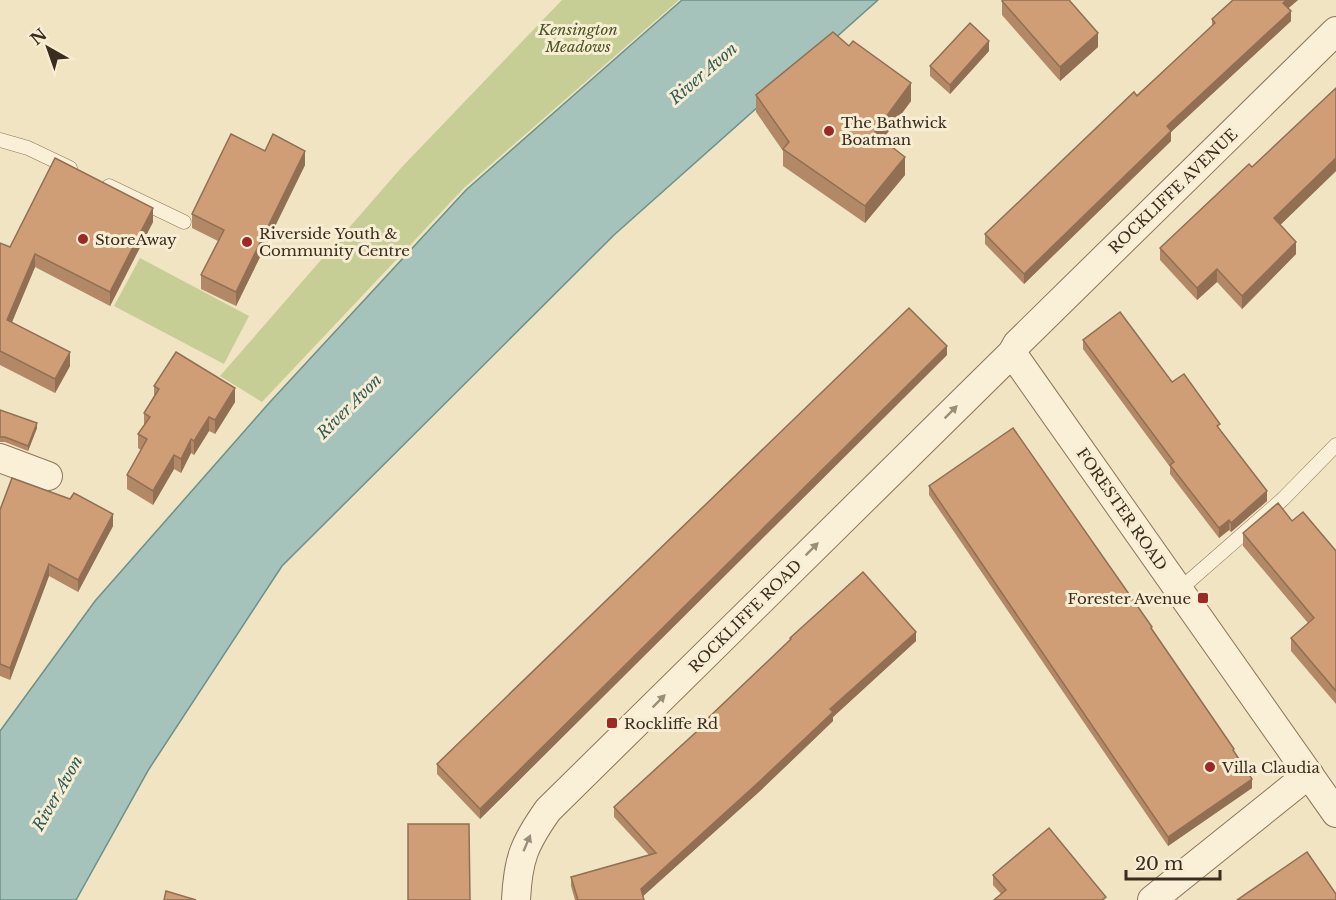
<svg xmlns="http://www.w3.org/2000/svg" width="1336" height="900" font-family="'Libre Baskerville',serif">
<style>
.green{fill:#c6ce96}
.water{fill:#a5c2bb;stroke:#6c9189;stroke-width:1.5}
.lines{fill:none;stroke-linecap:round;stroke-linejoin:round}
.lane-casing{stroke:#8b7559;stroke-width:15}
.street-casing{stroke:#8b7559;stroke-width:30}
.lane{stroke:#faf0d7;stroke-width:14}
.street{stroke:#faf0d7;stroke-width:28}
.wall{fill:#b28866}
.shaded-wall{fill:#916f53}
.building{fill:#cf9e77;stroke:#916f53;stroke-width:1.5}
.oneway{fill:#9a8e7a}
.poi-dot{fill:#9c2926;stroke:#f7edd3;stroke-width:2}
.labels{text-anchor:middle;dominant-baseline:central;stroke-width:6;stroke-linejoin:round;paint-order:stroke}
.park-label{font-size:15px;font-style:italic;fill:#495723;stroke:#f7edd3}
.poi-label{font-size:15px;fill:#3a2c1e;stroke:#f7edd3;text-anchor:start}
.street-label{font-size:15px;fill:#3a2c1e;stroke:#f7edd3}
.water-label{font-size:16px;font-style:italic;fill:#2c5b59;stroke:#f7edd3}
</style>
<rect width="100%" height="100%" fill="#f0e4c3"/>
<g class="green">
<path d="M562,0H679L464,188L262,402L220,376L401,168Z"/>
<path d="M140,258L249,316L224,364L114,306Z"/>
</g>
<path class="water" d="M682,0H878L614,235L282,566L149,769L76,900H0V731L95,601L270,402L466,190Z"/>
<g class="lines">
<g class="lane-casing">
<g id="lane">
<path d="M0,140L28,148L70,168"/>
<path d="M109,186L184,222"/>
<path d="M1179,590L1283,499L1336,445"/>
</g>
</g>
<g class="street-casing">
<g id="street">
<path d="M1012,353L1336,813"/>
<path d="M0,458L48,476"/>
<path d="M516,900C518,859 524,844 548,810L1012,353L1017,344L1336,31"/>
<path d="M1152,900L1309,774"/>
</g>
</g>
<use href="#lane" class="lane"/>
<use href="#street" class="street"/>
</g>
<g class="wall">
<path d="M1233,0H1298L1288,8L1291,21L1171,132V141L1024,284L985,244V234L1212,26V19Z"/>
<path d="M1002,1L1098,47L1060,81L1002,15Z"/>
<path d="M989,51L950,94L930,76V66Z"/>
<path d="M1336,88V171L1280,225L1296,254L1242,309L1217,282L1197,300L1160,260V248L1252,167Z"/>
<path d="M756,95L911,101L882,140L905,175L865,223L783,166V151L756,112Z"/>
<path d="M265,151L305,165L236,306L201,289V275L218,241L192,228V214Z"/>
<path d="M153,222L110,306L35,267L12,322L70,366L55,393L0,365V243L10,247Z"/>
<path d="M1083,340L1172,382L1220,431L1267,501L1231,532L1229,530L1219,538L1170,474V467L1083,349Z"/>
<path d="M947,355L480,819L437,774V764Z"/>
<path d="M154,386L235,402L215,434L209,431L194,455L191,453L181,473L174,469L153,505L127,489V475L141,450L138,448V434L144,425V413L154,397Z"/>
<path d="M0,410L37,428L28,451L5,442H0Z"/>
<path d="M929,486L1152,630L1234,752L1252,788L1168,846L929,495Z"/>
<path d="M0,510L113,526L78,592L49,576L10,680L0,676Z"/>
<path d="M1292,521L1336,551V704L1291,651V638L1308,623L1243,546V533Z"/>
<path d="M790,638L916,641L833,717V721L760,791L643,896L644,900H575L571,886V877L649,855L614,817V807L704,725V722L790,640Z"/>
<path d="M993,875L1106,900L1001,894L993,885Z"/>
</g>
<g class="shaded-wall">
<path d="M1287,0H1298L1283,13V3Z"/>
<path d="M1291,11V21L1171,132V141L1024,284V274L1167,126Z"/>
<path d="M1098,33V47L1060,81V67Z"/>
<path d="M989,41V51L950,94V85Z"/>
<path d="M911,83V101L874,151V133Z"/>
<path d="M305,151V165L236,306V292Z"/>
<path d="M905,157V175L865,223V206Z"/>
<path d="M1336,158V171L1274,231V218Z"/>
<path d="M153,208V222L110,306V292Z"/>
<path d="M1296,242V254L1242,309V296Z"/>
<path d="M35,254V267L7,334V320Z"/>
<path d="M1217,269V282L1197,300V288Z"/>
<path d="M947,346V355L480,819V809Z"/>
<path d="M70,352V366L55,393V379Z"/>
<path d="M235,388V402L215,434V420Z"/>
<path d="M209,417V431L194,455V441Z"/>
<path d="M37,423V428L28,451V446Z"/>
<path d="M191,439V453L181,473V459Z"/>
<path d="M174,455V469L153,505V491Z"/>
<path d="M1267,491V501L1231,532V523Z"/>
<path d="M113,514V526L78,592V580Z"/>
<path d="M1229,520V530L1219,538V528Z"/>
<path d="M49,564V576L10,680V668Z"/>
<path d="M916,632V641L833,717V721L760,791L641,898V889L830,709Z"/>
<path d="M1252,779V788L1168,846V837Z"/>
</g>
<g class="building">
<path d="M1003,0H1069L1098,33L1060,67L1002,1Z"/>
<path d="M1233,0H1287L1283,3L1291,11L1167,126L1171,131L1024,274L985,234L1134,92L1137,96L1215,23L1212,19Z"/>
<path d="M970,23L989,41L950,85L930,66Z"/>
<path d="M833,32L849,46L853,41L911,83L874,133L905,157L865,206L783,149L789,142L756,95Z"/>
<path d="M1336,88V158L1274,218L1296,242L1242,296L1217,269L1197,288L1160,248L1249,164L1252,167Z"/>
<path d="M231,134L265,151L273,134L305,151L236,292L201,275L224,230L192,214Z"/>
<path d="M55,158L153,208L110,292L35,254L7,320L70,352L55,379L0,351V243L10,247Z"/>
<path d="M909,308L947,346L480,809L437,764Z"/>
<path d="M1120,312L1172,382L1184,374L1220,424L1217,426L1267,491L1231,523L1229,520L1219,528L1170,465L1174,462L1083,340Z"/>
<path d="M176,352L235,388L215,420L209,417L194,441L191,439L181,459L174,455L153,491L127,475L147,439L138,434L150,417L144,413L159,389L154,386Z"/>
<path d="M0,410L37,423L28,446L5,437H0Z"/>
<path d="M1013,428L1152,627L1151,628L1234,749L1233,750L1252,779L1168,837L929,486Z"/>
<path d="M12,478L70,499L74,493L113,514L78,580L49,564L10,668L0,664V510Z"/>
<path d="M1278,503L1292,521L1303,512L1336,551V691L1291,638L1314,618L1243,533Z"/>
<path d="M863,572L916,632L830,709L833,712L760,781L641,889L644,900H578L571,877L656,853L614,807L705,724L704,722L791,639L790,638Z"/>
<path d="M408,824H469L470,900H408Z"/>
<path d="M1049,828L1106,897L1102,900H994L1006,890L993,875Z"/>
<path d="M1307,852L1336,894V900H1237Z"/>
<path d="M166,891L196,900H164Z"/>
</g>
<defs><path id="oneway-solid" d="M-6-.8H1V-3.2L6.5 0L1 3.2V.8H-6Z" transform="scale(1.5)"/></defs>
<g class="oneway">
<use href="#oneway-solid" transform="translate(951 412) rotate(-45)"/>
<use href="#oneway-solid" transform="translate(812 549) rotate(-45)"/>
<use href="#oneway-solid" transform="translate(659 701) rotate(-45)"/>
<use href="#oneway-solid" transform="translate(527 843) rotate(-67)"/>
</g>
<g class="poi-dot">
<circle cx="829" cy="131" r="6"/>
<circle cx="83" cy="239" r="6"/>
<circle cx="247" cy="242" r="6"/>
<rect x="1197" y="592" width="12" height="12" rx="3"/>
<rect x="606" y="717" width="12" height="12" rx="3"/>
<circle cx="1210" cy="767" r="6"/>
</g>
<g class="labels">
<g class="park-label">
<text x="578" y="29">Kensington<tspan x="578" dy="17">Meadows</tspan></text>
</g>
<g class="poi-label">
<text x="841" y="122">The Bathwick<tspan x="841" dy="17">Boatman</tspan></text>
<text x="259" y="233">Riverside Youth &amp;<tspan x="259" dy="17">Community Centre</tspan></text>
<text x="95" y="239">StoreAway</text>
<text x="1191" y="598" text-anchor="end">Forester Avenue</text>
<text x="624" y="723">Rockliffe Rd</text>
<text x="1222" y="767">Villa Claudia</text>
</g>
<g class="street-label">
<text transform="translate(1173 191) rotate(-44)">ROCKLIFFE AVENUE</text>
<text transform="translate(1122 509) rotate(55)">FORESTER ROAD</text>
<text transform="translate(745 616) rotate(-45)">ROCKLIFFE ROAD</text>
</g>
<g class="water-label">
<text transform="translate(703 73) rotate(-41)">River Avon</text>
<text transform="translate(349 406) rotate(-45)">River Avon</text>
<text transform="translate(57 793) rotate(-60)">River Avon</text>
</g>
</g>
<g transform="translate(48 48) rotate(320)" stroke="#f7edd3" stroke-width="4.5" paint-order="stroke">
<path d="M0-4.5L10 22L0 15L-10 22Z" fill="#3a2c1e"/>
<text y="-9" font-size="16" font-weight="bold" text-anchor="middle" fill="#3a2c1e">N</text>
</g>
<path d="M1126 870v9h94v-9" fill="none" stroke="#3a2c1e" stroke-width="3"/>
<text x="1135" y="870" font-size="18" fill="#3a2c1e" stroke="#f7edd3" stroke-width="4.5" paint-order="stroke">20 m</text>
</svg>
